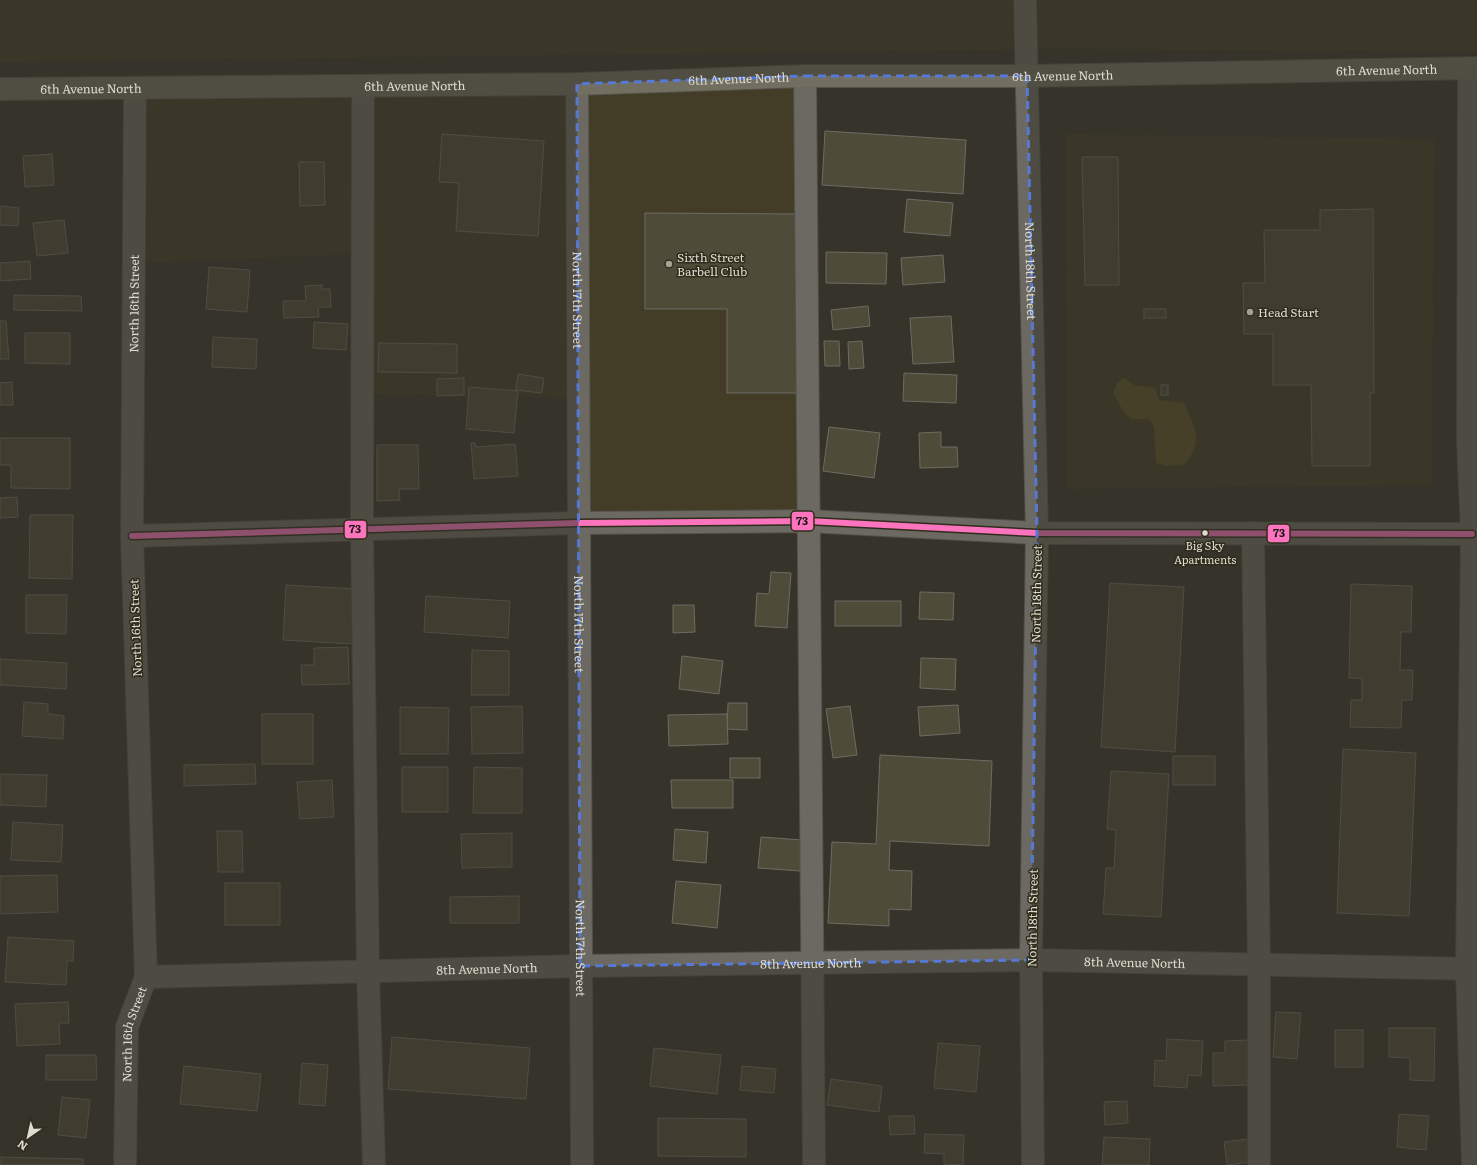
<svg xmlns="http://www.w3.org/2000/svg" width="1477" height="1165" font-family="Literata,serif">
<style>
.built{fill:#433d27}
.green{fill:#5b5126}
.building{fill:#4f4b39;stroke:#6d6c64}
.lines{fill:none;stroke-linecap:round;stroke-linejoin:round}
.minor-casing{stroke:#535149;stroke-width:24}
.major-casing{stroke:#535149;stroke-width:24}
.minor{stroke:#6b6961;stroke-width:22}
.major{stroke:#726f60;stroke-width:22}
.bus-1-casing{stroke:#2f2c1b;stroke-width:9}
.bus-1{stroke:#fc73be;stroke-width:6}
.marked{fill:none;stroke:#5779d6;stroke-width:3;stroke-dasharray:8 5;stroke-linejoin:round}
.poi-dot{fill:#a3a197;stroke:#2f2c1b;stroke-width:1.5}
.bus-dot{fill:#dedcd1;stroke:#2f2c1b;stroke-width:1.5}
.labels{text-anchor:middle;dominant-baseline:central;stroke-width:3;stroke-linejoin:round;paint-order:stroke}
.bus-label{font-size:11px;fill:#dedcd1;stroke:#2f2c1b}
.street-label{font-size:12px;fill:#dedcd1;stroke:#2f2c1b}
.poi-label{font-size:12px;fill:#dedcd1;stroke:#2f2c1b;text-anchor:start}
.line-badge{stroke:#2f2c1b;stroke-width:1.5}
.pale-badge-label{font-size:11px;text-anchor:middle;font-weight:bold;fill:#111}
</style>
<rect width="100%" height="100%" fill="#35332a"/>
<g class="built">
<path d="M0,0H1477V52L1061,49L0,62Z"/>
<path d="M805,76L808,521L578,523V398L362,394V254L133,263L135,88Z"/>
<path d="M1066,134L1434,139L1432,485L1067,489Z"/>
</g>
<path class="green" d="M1125,378L1134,385L1155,388L1159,400L1184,403C1195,429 1204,439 1185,464L1167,466L1156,463L1154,427L1149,419H1131L1125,414L1113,393L1117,383Z"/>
<g class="building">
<path d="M825,131L966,140L963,194L822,185Z"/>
<path d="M442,134L544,141L538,236L456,231L459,183L439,182Z"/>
<path d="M52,154L54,185L25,187L23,156Z"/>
<path d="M1082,157H1118L1119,285H1085Z"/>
<path d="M299,162H324L325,205L300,206Z"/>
<path d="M907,199L953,203L950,236L904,232Z"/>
<path d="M0,206L19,208L18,226L0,225Z"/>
<path d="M1373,209L1374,393H1370V466H1312L1311,385H1273V334H1244L1243,283H1265L1264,230H1320V210Z"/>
<path d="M645,213L798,214V393H727V309H645Z"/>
<path d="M64,220L68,253L37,256L33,223Z"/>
<path d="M826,252L887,253L886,284L826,283Z"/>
<path d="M943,255L945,282L903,285L901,258Z"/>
<path d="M30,261L31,279L0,281V263Z"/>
<path d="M209,267L250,270L247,312L206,309Z"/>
<path d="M322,285V289H330L331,307H318L319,317L284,318L283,301H306L305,286Z"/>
<path d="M14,295L81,296L82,311L14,310Z"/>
<path d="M868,306L870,326L833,330L831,310Z"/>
<rect x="1144" y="309" width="22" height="9"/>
<path d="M951,316L954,362L913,364L910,318Z"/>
<path d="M0,321H6L9,359H0Z"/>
<path d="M314,322L348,324L346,350L313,348Z"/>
<path d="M25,333H70V364L25,363Z"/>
<path d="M213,337L257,339L256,369L212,367Z"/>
<path d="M824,341H839L840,366H825Z"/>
<path d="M862,341L864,368L849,369L848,342Z"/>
<path d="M379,343L457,344V373L378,372Z"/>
<path d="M904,373L957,375L956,403L903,401Z"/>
<path d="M518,374L544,378L542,393L516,390Z"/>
<path d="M464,378V395L437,396V379Z"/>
<path d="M12,382L13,405H0V383Z"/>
<rect x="1161" y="385" width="7" height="10"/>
<path d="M469,387L518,391L514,433L466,429Z"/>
<path d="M829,427L880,433L874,478L823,471Z"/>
<path d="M941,432V447H957L958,467L920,468L919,433Z"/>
<path d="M0,438H70V489L11,488V465H0Z"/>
<path d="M471,443H475L476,447L515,444L518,476L474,479Z"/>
<path d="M377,445H418L419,489H399L400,500L377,501Z"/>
<path d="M17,497L18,517L0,518V498Z"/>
<path d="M30,515H73L72,579L29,578Z"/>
<path d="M771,572L791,573L787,628L755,626L757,593L769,594Z"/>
<path d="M1110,583L1184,587L1175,752L1101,747Z"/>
<path d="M1351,584L1412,586L1411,632H1401L1400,670H1413L1412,700H1402L1401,728L1350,727L1351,700H1362V678H1349Z"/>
<path d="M286,585L356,589L353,644L283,640Z"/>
<path d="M920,592L954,593L953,620L919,619Z"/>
<path d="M26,595H67L66,634L26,633Z"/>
<path d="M426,596L510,601L508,638L424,632Z"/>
<rect x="835" y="601" width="66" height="25"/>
<path d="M673,605H694L695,632L673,633Z"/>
<path d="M348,647L349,684L302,685L301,665H314V648Z"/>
<path d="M472,650L509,651V695H471Z"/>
<path d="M682,656L723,661L719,694L679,689Z"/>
<path d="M921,658L956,659L955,690L920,688Z"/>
<path d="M0,659L67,663L66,689L0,685Z"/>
<path d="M24,702L48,704V714L64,716L63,739L22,736Z"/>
<path d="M728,703H747V730L727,729Z"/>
<path d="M958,705L960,733L920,736L918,707Z"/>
<path d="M522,706L523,753L472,754L471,707Z"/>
<path d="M850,706L857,755L833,758L826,709Z"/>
<path d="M400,707L449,708L448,754H400Z"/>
<rect x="262" y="714" width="51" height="50"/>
<path d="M727,714L728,744L669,746L668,715Z"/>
<path d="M1343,749L1416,753L1409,916L1337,913Z"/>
<path d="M880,755L992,761L989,846L890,841L889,870L912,871L911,910L889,909V926L828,923L832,842L876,844Z"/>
<rect x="1173" y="756" width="42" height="29"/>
<rect x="730" y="758" width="30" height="20"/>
<path d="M255,764L256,784L184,786V765Z"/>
<rect x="402" y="767" width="46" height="45"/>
<path d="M474,767L522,768V813H473Z"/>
<path d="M1111,771L1169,774L1161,917L1103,914L1106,868H1114L1116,830L1107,829Z"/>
<path d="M0,774L47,775L46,807L0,805Z"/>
<path d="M332,780L334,817L300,819L297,782Z"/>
<path d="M671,780H733V808H672Z"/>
<path d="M13,822L63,825L61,862L11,860Z"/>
<path d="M675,829L708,832L706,863L673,860Z"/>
<path d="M217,831H242L243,872H218Z"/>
<path d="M512,833V867L462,868L461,834Z"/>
<path d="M761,837L802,840L800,871L758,868Z"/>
<path d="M57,875L58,912L0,914V876Z"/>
<path d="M676,881L721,885L717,928L672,923Z"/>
<rect x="225" y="883" width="55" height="42"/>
<path d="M519,896V923H450V897Z"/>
<path d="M8,937L74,941L73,961H67L66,985L5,982Z"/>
<path d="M68,1002L69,1023H59L60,1044L17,1046L15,1004Z"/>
<path d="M1276,1012L1301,1013L1297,1059L1273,1057Z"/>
<path d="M1389,1028H1435L1434,1081L1410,1080V1058L1389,1057Z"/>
<rect x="1335" y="1030" width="28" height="37"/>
<path d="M392,1037L530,1048L526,1099L388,1089Z"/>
<path d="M1167,1039L1203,1041L1201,1076L1188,1075L1187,1088L1154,1086L1155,1060L1166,1061Z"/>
<path d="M1248,1040V1085L1213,1086V1053H1225V1041Z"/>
<path d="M938,1043L980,1046L976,1092L934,1088Z"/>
<path d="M654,1048L721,1055L717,1094L650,1086Z"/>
<path d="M46,1055H96L97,1080H46Z"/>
<path d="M302,1063L328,1065L325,1106L299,1104Z"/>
<path d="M184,1066L261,1074L257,1111L180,1104Z"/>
<path d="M742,1066L776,1069L774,1093L740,1090Z"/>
<path d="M831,1079L882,1086L879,1112L827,1105Z"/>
<path d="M62,1097L90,1100L86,1138L58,1135Z"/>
<path d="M1127,1101L1128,1123L1105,1125L1104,1102Z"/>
<path d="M1399,1114L1429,1116L1426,1150L1397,1147Z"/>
<path d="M889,1116H914L915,1134L890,1135Z"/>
<path d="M658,1118L746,1119V1157L658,1156Z"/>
<path d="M925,1134L964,1135L963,1165L944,1164V1154L924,1153Z"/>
<path d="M1104,1137L1150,1139L1149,1165H1102Z"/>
<path d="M1248,1139L1250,1162L1227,1165L1224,1142Z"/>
<path d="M0,1157L83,1159V1165H0Z"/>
</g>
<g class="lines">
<g class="minor-casing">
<g id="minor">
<path id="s1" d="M1025,0L1037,533L1031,960L1033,1165"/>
<path d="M1469,68L1468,441L1472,534L1467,969L1473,1165"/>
<path d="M805,76L814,1165"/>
<path id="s2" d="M577,84L582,1165"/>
<path d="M363,86L362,530L368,972L374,1165"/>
<path d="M1253,533L1259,964V1165"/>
<path d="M132,536L578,523L808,521L1037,533L1472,534"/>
<path id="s3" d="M146,977L580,966L1031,960L1477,969"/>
<path id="s4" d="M125,1165L127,1027L146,977L132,536L135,88"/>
</g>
</g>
<g class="major-casing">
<g id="major">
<path id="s5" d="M0,89L577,84L805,76H1027L1477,68"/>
</g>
</g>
<use href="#minor" class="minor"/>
<use href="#major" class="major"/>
<g class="bus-1-casing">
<path id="bus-1" d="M132,536L578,523L808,521L1037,533L1472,534"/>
</g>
<use href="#bus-1" class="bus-1"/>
</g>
<path d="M0 0H1477V1165H0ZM805,76H1027L1037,533L1031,960L580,966L577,84Z" fill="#35332a" fill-opacity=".55" fill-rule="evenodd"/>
<path class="marked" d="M805,76H1027L1037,533L1031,960L580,966L577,84Z"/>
<g class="poi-dot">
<circle cx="669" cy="264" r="4"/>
<circle cx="1250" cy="312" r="4"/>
</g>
<circle class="bus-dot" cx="1205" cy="533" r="3.5"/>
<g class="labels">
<g class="bus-label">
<text x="1205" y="545">Big Sky<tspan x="1205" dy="14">Apartments</tspan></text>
</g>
<g class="street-label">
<text stroke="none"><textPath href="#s5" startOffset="1387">6th Avenue North</textPath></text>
<text stroke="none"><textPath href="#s5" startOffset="1063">6th Avenue North</textPath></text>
<text stroke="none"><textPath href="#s5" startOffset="739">6th Avenue North</textPath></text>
<text stroke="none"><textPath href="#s5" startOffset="415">6th Avenue North</textPath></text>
<text stroke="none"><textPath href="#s5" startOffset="91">6th Avenue North</textPath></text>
<text stroke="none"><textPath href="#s1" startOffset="271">North 18th Street</textPath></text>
<text stroke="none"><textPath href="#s2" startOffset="216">North 17th Street</textPath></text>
<text stroke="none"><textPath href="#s4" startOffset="865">North 16th Street</textPath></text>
<text transform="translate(1036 594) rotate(-89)">North 18th Street</text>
<text stroke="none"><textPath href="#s2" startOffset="540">North 17th Street</textPath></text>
<text transform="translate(135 628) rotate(-92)">North 16th Street</text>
<text transform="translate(1032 918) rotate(-89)">North 18th Street</text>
<text stroke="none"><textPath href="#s2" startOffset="864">North 17th Street</textPath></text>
<text stroke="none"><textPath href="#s3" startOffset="989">8th Avenue North</textPath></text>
<text stroke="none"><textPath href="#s3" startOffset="665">8th Avenue North</textPath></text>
<text stroke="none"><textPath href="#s3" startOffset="341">8th Avenue North</textPath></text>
<text stroke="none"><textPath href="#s4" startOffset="132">North 16th Street</textPath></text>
</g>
<g class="poi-label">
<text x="677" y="257">Sixth Street<tspan x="677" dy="14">Barbell Club</tspan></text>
<text x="1258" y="312">Head Start</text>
</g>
</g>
<g class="line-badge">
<rect x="791" y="511" width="23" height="20" rx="4" fill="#fc73be"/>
<rect x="344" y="520" width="23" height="19" rx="4" fill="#fc73be"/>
<rect x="1267" y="524" width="23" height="19" rx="4" fill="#fc73be"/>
</g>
<g class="pale-badge-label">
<text x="802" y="525">73</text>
<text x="355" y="533">73</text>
<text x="1279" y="537">73</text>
</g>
<g transform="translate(28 1137) rotate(214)" stroke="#2f2c1b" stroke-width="3" paint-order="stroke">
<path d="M0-3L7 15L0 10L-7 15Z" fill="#dedcd1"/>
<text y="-6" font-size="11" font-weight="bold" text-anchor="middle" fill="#dedcd1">N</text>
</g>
</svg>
